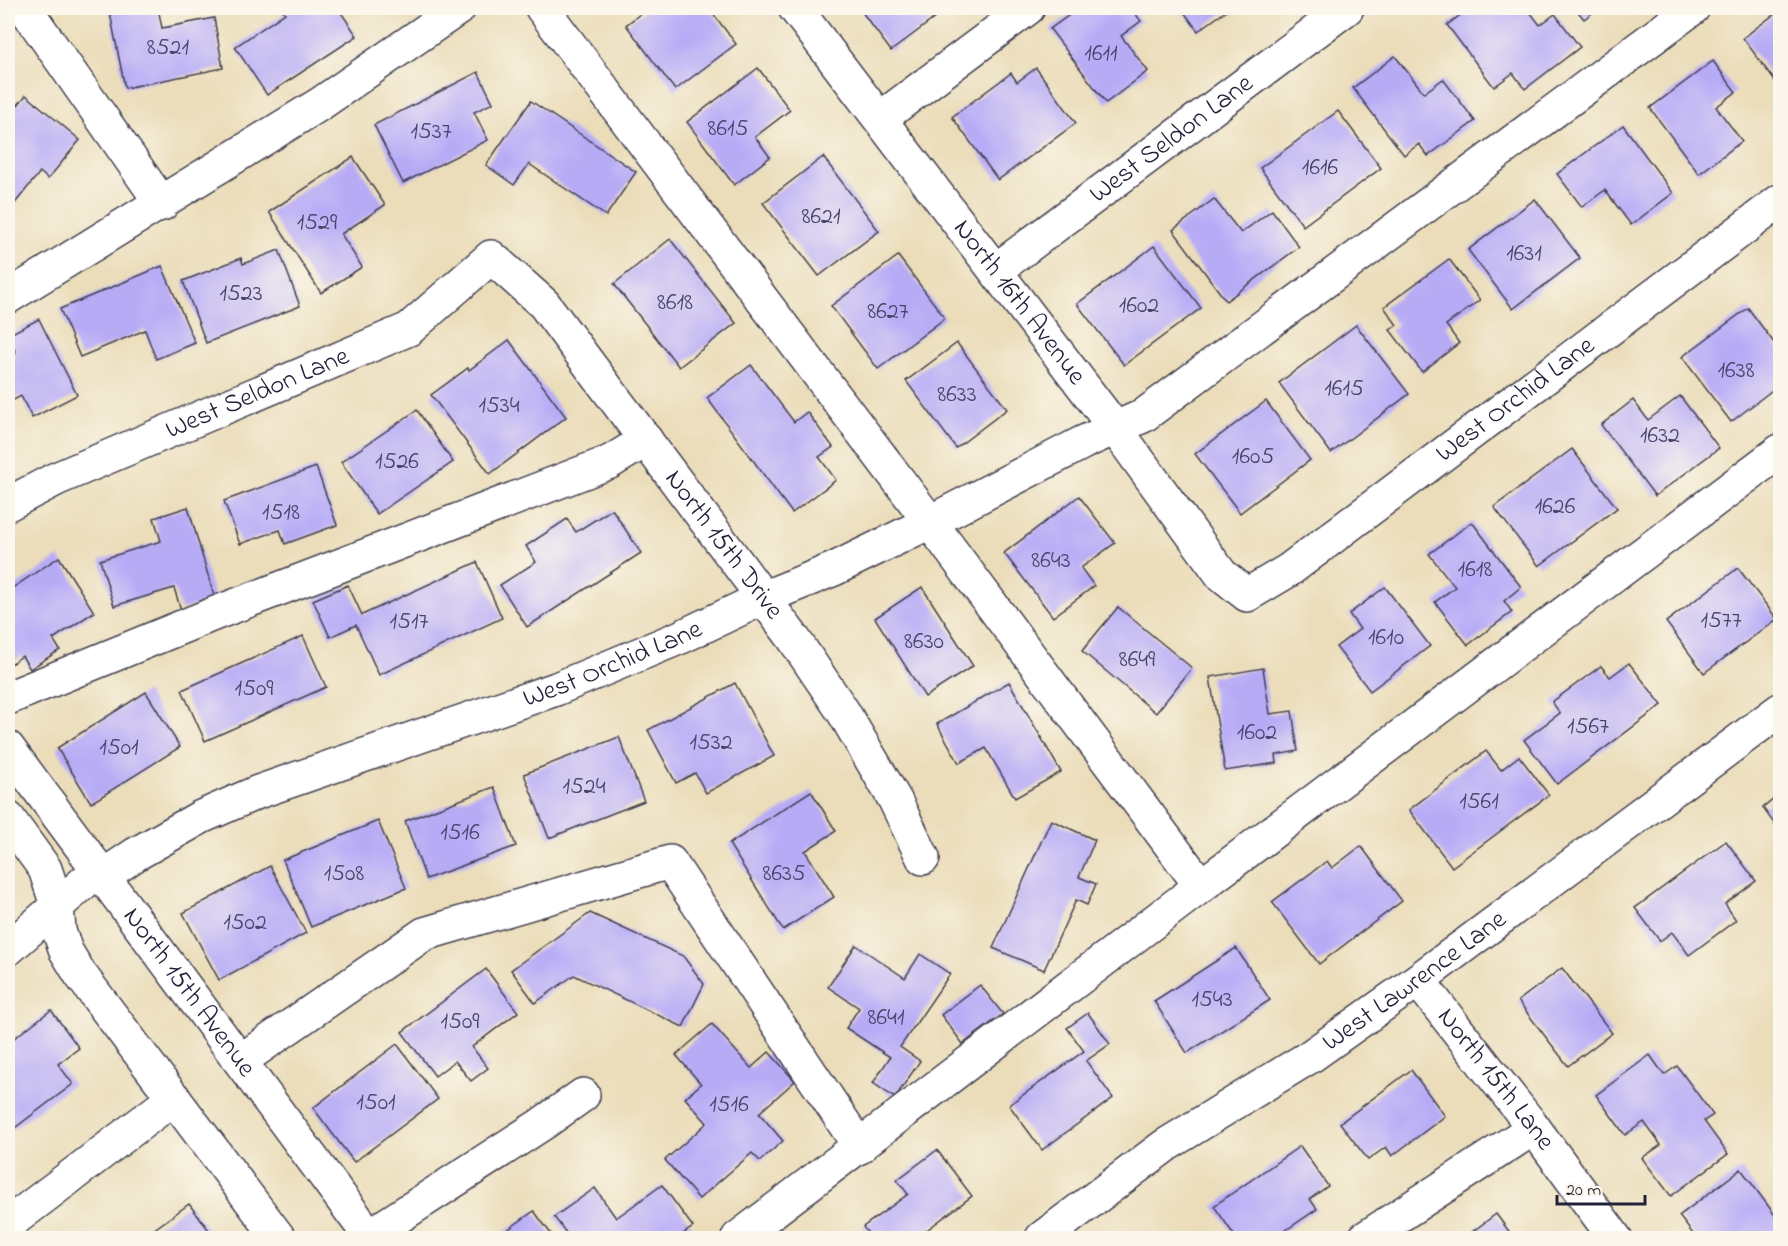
<svg xmlns="http://www.w3.org/2000/svg" width="1788" height="1246" font-family="'Indie Flower',sans-serif">
<style>
.building{fill:#b7abf6}
.lines{fill:none;stroke-linecap:round;stroke-linejoin:round}
.minor-casing{stroke:#403e4e;stroke-width:36}
.minor{stroke:#fff;stroke-width:33}
.labels{text-anchor:middle;dominant-baseline:central;stroke-width:4.5;stroke-linejoin:round;paint-order:stroke}
.number-label{font-size:24px;fill:#47446a}
.street-label{font-size:27px;fill:#22223b;stroke:#fbf7ec}
</style>
<rect width="100%" height="100%" fill="#fbf7ec"/>
<filter id="ink" filterUnits="userSpaceOnUse"><feTurbulence type="fractalNoise" baseFrequency=".0167" numOctaves="2"/><feDisplacementMap in="SourceGraphic" scale="12" xChannelSelector="R" yChannelSelector="G"/><feConvolveMatrix kernelMatrix="1 2 1 2 8 2 1 2 1" color-interpolation-filters="sRGB"/></filter>
<filter id="wash" filterUnits="userSpaceOnUse"><feTurbulence type="fractalNoise" baseFrequency=".008" numOctaves="4" result="noise"/><feDisplacementMap in="SourceGraphic" scale="24" xChannelSelector="R" yChannelSelector="G"/><feGaussianBlur stdDeviation="1.35" result="paint"/><feColorMatrix in="noise" values="0 0 0 0 0 0 0 0 0 0 0 0 0 0 0 0 0 1.4 0 .05"/><feComposite in="paint" operator="in"/></filter>
<g filter="url(#wash)">
<rect width="100%" height="100%" fill="#ebddba"/>
<g id="blocks">
<g class="building">
<path d="M109,8H158L162,28L214,18L223,68L125,88Z"/>
<path d="M281,8H338L357,36L267,95L235,47L285,13Z"/>
<path d="M648,8H709L736,44L675,90L626,25Z"/>
<path d="M859,8H948L891,51Z"/>
<path d="M1079,8H1131L1141,21L1121,36L1148,71L1106,103L1050,29Z"/>
<path d="M1181,8H1230L1198,31Z"/>
<path d="M1470,8H1527L1540,25L1555,14L1580,47L1525,89L1513,73L1494,87L1447,25Z"/>
<path d="M1575,8H1599L1584,19Z"/>
<path d="M1780,10V88L1743,38Z"/>
<path d="M1395,56L1424,93L1443,79L1475,121L1428,156L1419,144L1404,155L1353,88Z"/>
<path d="M1713,61L1736,92L1716,107L1742,141L1699,174L1650,108Z"/>
<path d="M758,68L790,110L755,137L770,157L734,185L687,122Z"/>
<path d="M1036,68L1076,123L998,180L952,117L1011,73L1017,82Z"/>
<path d="M478,72L493,103L474,112L488,140L403,183L374,125Z"/>
<path d="M26,95L80,140L48,179L40,172L8,212V96L18,105Z"/>
<path d="M531,101L636,172L606,216L529,164L514,185L486,165Z"/>
<path d="M1338,111L1381,168L1303,226L1260,168Z"/>
<path d="M1623,125L1673,193L1631,225L1605,190L1582,207L1557,174Z"/>
<path d="M353,157L385,205L341,234L362,267L321,293L269,212Z"/>
<path d="M823,157L879,231L819,276L763,203Z"/>
<path d="M1214,199L1241,233L1272,210L1299,247L1226,301L1173,230Z"/>
<path d="M1535,199L1580,258L1513,309L1468,250Z"/>
<path d="M670,239L736,323L679,367L614,284Z"/>
<path d="M1154,246L1201,308L1124,365L1077,304Z"/>
<path d="M279,250L300,306L206,343L183,281L241,258L243,264Z"/>
<path d="M898,256L945,318L878,369L831,306Z"/>
<path d="M1449,259L1480,300L1446,325L1459,343L1422,372L1390,330L1397,325L1384,307Z"/>
<path d="M162,266L195,343L156,359L145,330L80,357L60,309Z"/>
<path d="M1748,308L1780,351V384L1731,422L1682,357Z"/>
<path d="M39,319L77,395L32,418L21,396L8,403V357L16,353L8,335Z"/>
<path d="M1356,325L1409,394L1331,453L1279,383Z"/>
<path d="M509,340L566,417L490,474L431,395L468,368L469,370Z"/>
<path d="M957,343L1007,409L956,448L906,381Z"/>
<path d="M751,365L794,422L807,412L833,447L819,457L836,480L792,513L707,398Z"/>
<path d="M1680,396L1719,448L1655,496L1601,425L1633,400L1648,420Z"/>
<path d="M1266,401L1310,460L1240,513L1195,454Z"/>
<path d="M417,410L453,462L377,514L341,462Z"/>
<path d="M1572,449L1617,508L1539,566L1494,507Z"/>
<path d="M316,467L337,525L285,544L280,530L240,544L224,501Z"/>
<path d="M1079,496L1115,543L1081,568L1094,586L1053,617L1004,553Z"/>
<path d="M188,507L215,599L181,610L174,588L114,606L100,560L161,541L154,518Z"/>
<path d="M612,509L641,553L527,627L500,585L536,562L526,546L567,519L576,532Z"/>
<path d="M1472,522L1521,587L1504,601L1512,612L1468,645L1435,602L1455,587L1429,554Z"/>
<path d="M59,557L94,612L53,639L60,650L30,669L22,656L8,666V591Z"/>
<path d="M477,562L502,618L379,675L356,625L330,637L313,600L348,585L362,615Z"/>
<path d="M1738,568L1777,619L1704,673L1666,622Z"/>
<path d="M922,587L973,666L925,697L875,618Z"/>
<path d="M1385,587L1430,646L1370,691L1336,647L1360,629L1349,614Z"/>
<path d="M1118,607L1192,668L1156,713L1082,651Z"/>
<path d="M303,636L326,687L205,741L182,690Z"/>
<path d="M1629,663L1662,705L1557,784L1524,740L1560,713L1552,702L1601,666L1610,677Z"/>
<path d="M1263,668L1270,714L1292,711L1298,751L1276,755L1277,763L1225,771L1210,677Z"/>
<path d="M1009,682L1061,772L1015,798L986,748L959,763L937,724Z"/>
<path d="M735,683L774,756L706,793L695,773L676,783L648,730Z"/>
<path d="M146,692L180,747L91,803L57,748Z"/>
<path d="M619,737L644,801L549,838L524,774Z"/>
<path d="M1486,751L1501,770L1519,756L1549,795L1452,867L1409,810Z"/>
<path d="M494,787L516,846L426,879L405,821Z"/>
<path d="M811,791L836,831L805,851L834,897L783,930L729,844Z"/>
<path d="M1780,794V832L1763,808Z"/>
<path d="M1051,820L1095,840L1079,877L1096,884L1087,905L1076,900L1044,970L993,948Z"/>
<path d="M378,821L406,888L311,927L283,860Z"/>
<path d="M1726,841L1756,881L1725,904L1736,920L1689,955L1672,932L1660,941L1635,908Z"/>
<path d="M1361,846L1402,901L1319,964L1272,902L1327,861L1332,868Z"/>
<path d="M270,866L306,933L219,980L183,913Z"/>
<path d="M590,913L683,956L704,984L683,1027L574,975L535,1003L511,970Z"/>
<path d="M856,945L905,978L920,954L950,974L900,1047L920,1061L895,1098L873,1083L890,1057L846,1028L859,1008L828,987Z"/>
<path d="M1236,948L1270,1000L1187,1053L1154,1001Z"/>
<path d="M1562,968L1612,1033L1568,1066L1518,1001Z"/>
<path d="M486,969L518,1012L472,1047L488,1068L471,1081L455,1061L435,1076L402,1032Z"/>
<path d="M980,985L1003,1014L963,1044L941,1015Z"/>
<path d="M51,1010L79,1048L58,1064L73,1084L8,1133V1043Z"/>
<path d="M1088,1013L1110,1044L1086,1061L1113,1098L1042,1150L1009,1105L1084,1051L1067,1028Z"/>
<path d="M712,1024L751,1068L769,1052L795,1081L759,1113L783,1141L760,1161L752,1153L699,1199L665,1160L707,1123L685,1098L701,1084L676,1055Z"/>
<path d="M397,1044L438,1099L354,1162L313,1108Z"/>
<path d="M1650,1055L1664,1075L1677,1066L1713,1115L1704,1121L1728,1154L1671,1196L1642,1158L1661,1145L1644,1122L1625,1135L1596,1095Z"/>
<path d="M1411,1070L1445,1116L1392,1156L1386,1147L1368,1160L1340,1123Z"/>
<path d="M1300,1146L1328,1186L1310,1199L1317,1209L1279,1235L1281,1238H1236L1214,1206Z"/>
<path d="M937,1150L972,1196L916,1238H872L863,1227L908,1194L897,1180Z"/>
<path d="M1741,1169L1780,1222V1238H1696L1679,1216Z"/>
<path d="M662,1185L693,1227L677,1238H570L554,1217L595,1188L616,1218Z"/>
<path d="M189,1204L215,1238H142Z"/>
<path d="M534,1211L554,1238H496Z"/>
<path d="M1496,1214L1514,1238H1464Z"/>
</g>
</g>
</g>
<g filter="url(#ink)">
<use href="#blocks" fill-opacity="0" stroke="#403e4e" stroke-width="1.5"/>
<g class="lines">
<g class="minor-casing">
<g id="minor">
<path d="M25,8L162,204"/>
<path d="M542,8L930,522L1201,886L1780,451"/>
<path id="s1" d="M795,8L1115,428L1221,574L1247,595L1289,570L1780,201"/>
<path d="M881,118L1028,8"/>
<path id="s2" d="M996,270L1347,8"/>
<path d="M8,297L320,104L459,8"/>
<path id="s3" d="M8,504L56,479L409,329L491,257L544,304L794,639L844,713L895,800L923,858"/>
<path d="M8,698L216,613L610,462L646,440"/>
<path id="s4" d="M8,748L371,1238"/>
<path d="M8,818L45,869L57,905L59,931L66,951L80,974L279,1238"/>
<path id="s5" d="M102,877L136,854L201,817L258,792L556,689L681,637L763,598L834,569L930,522L1084,442L1143,416L1693,8"/>
<path d="M8,949L97,871"/>
<path id="s6" d="M1418,980L1534,1128L1615,1238"/>
<path d="M240,1061L424,934L670,862L860,1147"/>
<path d="M8,1224L174,1098"/>
<path d="M369,1236L542,1124L583,1095"/>
<path d="M738,1238L1201,886"/>
<path id="s7" d="M1042,1238L1166,1145L1311,1056L1418,980L1780,710"/>
<path d="M1365,1238L1534,1128"/>
</g>
</g>
<use href="#minor" class="minor"/>
</g>
</g>
<g class="labels">
<g class="number-label">
<text x="168" y="48">8521</text>
<text x="1101" y="54">1611</text>
<text x="728" y="129">8615</text>
<text x="431" y="132">1537</text>
<text x="1320" y="168">1616</text>
<text x="821" y="217">8621</text>
<text x="317" y="223">1529</text>
<text x="1524" y="254">1631</text>
<text x="241" y="294">1523</text>
<text x="675" y="303">8618</text>
<text x="1139" y="306">1602</text>
<text x="888" y="312">8627</text>
<text x="1736" y="371">1638</text>
<text x="1344" y="389">1615</text>
<text x="957" y="395">8633</text>
<text x="499" y="406">1534</text>
<text x="1660" y="436">1632</text>
<text x="1253" y="457">1605</text>
<text x="397" y="462">1526</text>
<text x="1555" y="507">1626</text>
<text x="281" y="513">1518</text>
<text x="1051" y="561">8643</text>
<text x="1475" y="570">1618</text>
<text x="1721" y="621">1577</text>
<text x="409" y="622">1517</text>
<text x="1386" y="638">1610</text>
<text x="924" y="642">8630</text>
<text x="1137" y="660">8649</text>
<text x="254" y="689">1509</text>
<text x="1588" y="727">1567</text>
<text x="1257" y="733">1602</text>
<text x="711" y="743">1532</text>
<text x="119" y="748">1501</text>
<text x="584" y="787">1524</text>
<text x="1479" y="802">1561</text>
<text x="460" y="833">1516</text>
<text x="344" y="874">1508</text>
<text x="784" y="874">8635</text>
<text x="245" y="923">1502</text>
<text x="1212" y="1000">1543</text>
<text x="886" y="1018">8641</text>
<text x="460" y="1022">1509</text>
<text x="376" y="1103">1501</text>
<text x="729" y="1105">1516</text>
</g>
<g class="street-label">
<text stroke="none"><textPath href="#s2" startOffset="219">West Seldon Lane</textPath></text>
<text stroke="none"><textPath href="#s1" startOffset="370">North 16th Avenue</textPath></text>
<text stroke="none"><textPath href="#s3" startOffset="273">West Seldon Lane</textPath></text>
<text stroke="none"><textPath href="#s1" startOffset="1074">West Orchid Lane</textPath></text>
<text stroke="none"><textPath href="#s3" startOffset="918">North 15th Drive</textPath></text>
<text stroke="none"><textPath href="#s5" startOffset="555">West Orchid Lane</textPath></text>
<text stroke="none"><textPath href="#s7" startOffset="453">West Lawrence Lane</textPath></text>
<text stroke="none"><textPath href="#s4" startOffset="304">North 15th Avenue</textPath></text>
<text stroke="none"><textPath href="#s6" startOffset="126">North 15th Lane</textPath></text>
</g>
</g>
<rect width="1788" height="1246" fill="none" stroke="#fbf7ec" stroke-width="30"/>
<path d="M1557 1195v9h88v-9" fill="none" stroke="#22223b" stroke-width="3"/>
<text x="1566" y="1195" font-size="18" fill="#22223b" stroke="#fbf7ec" stroke-width="4.5" paint-order="stroke">20 m</text>
</svg>
